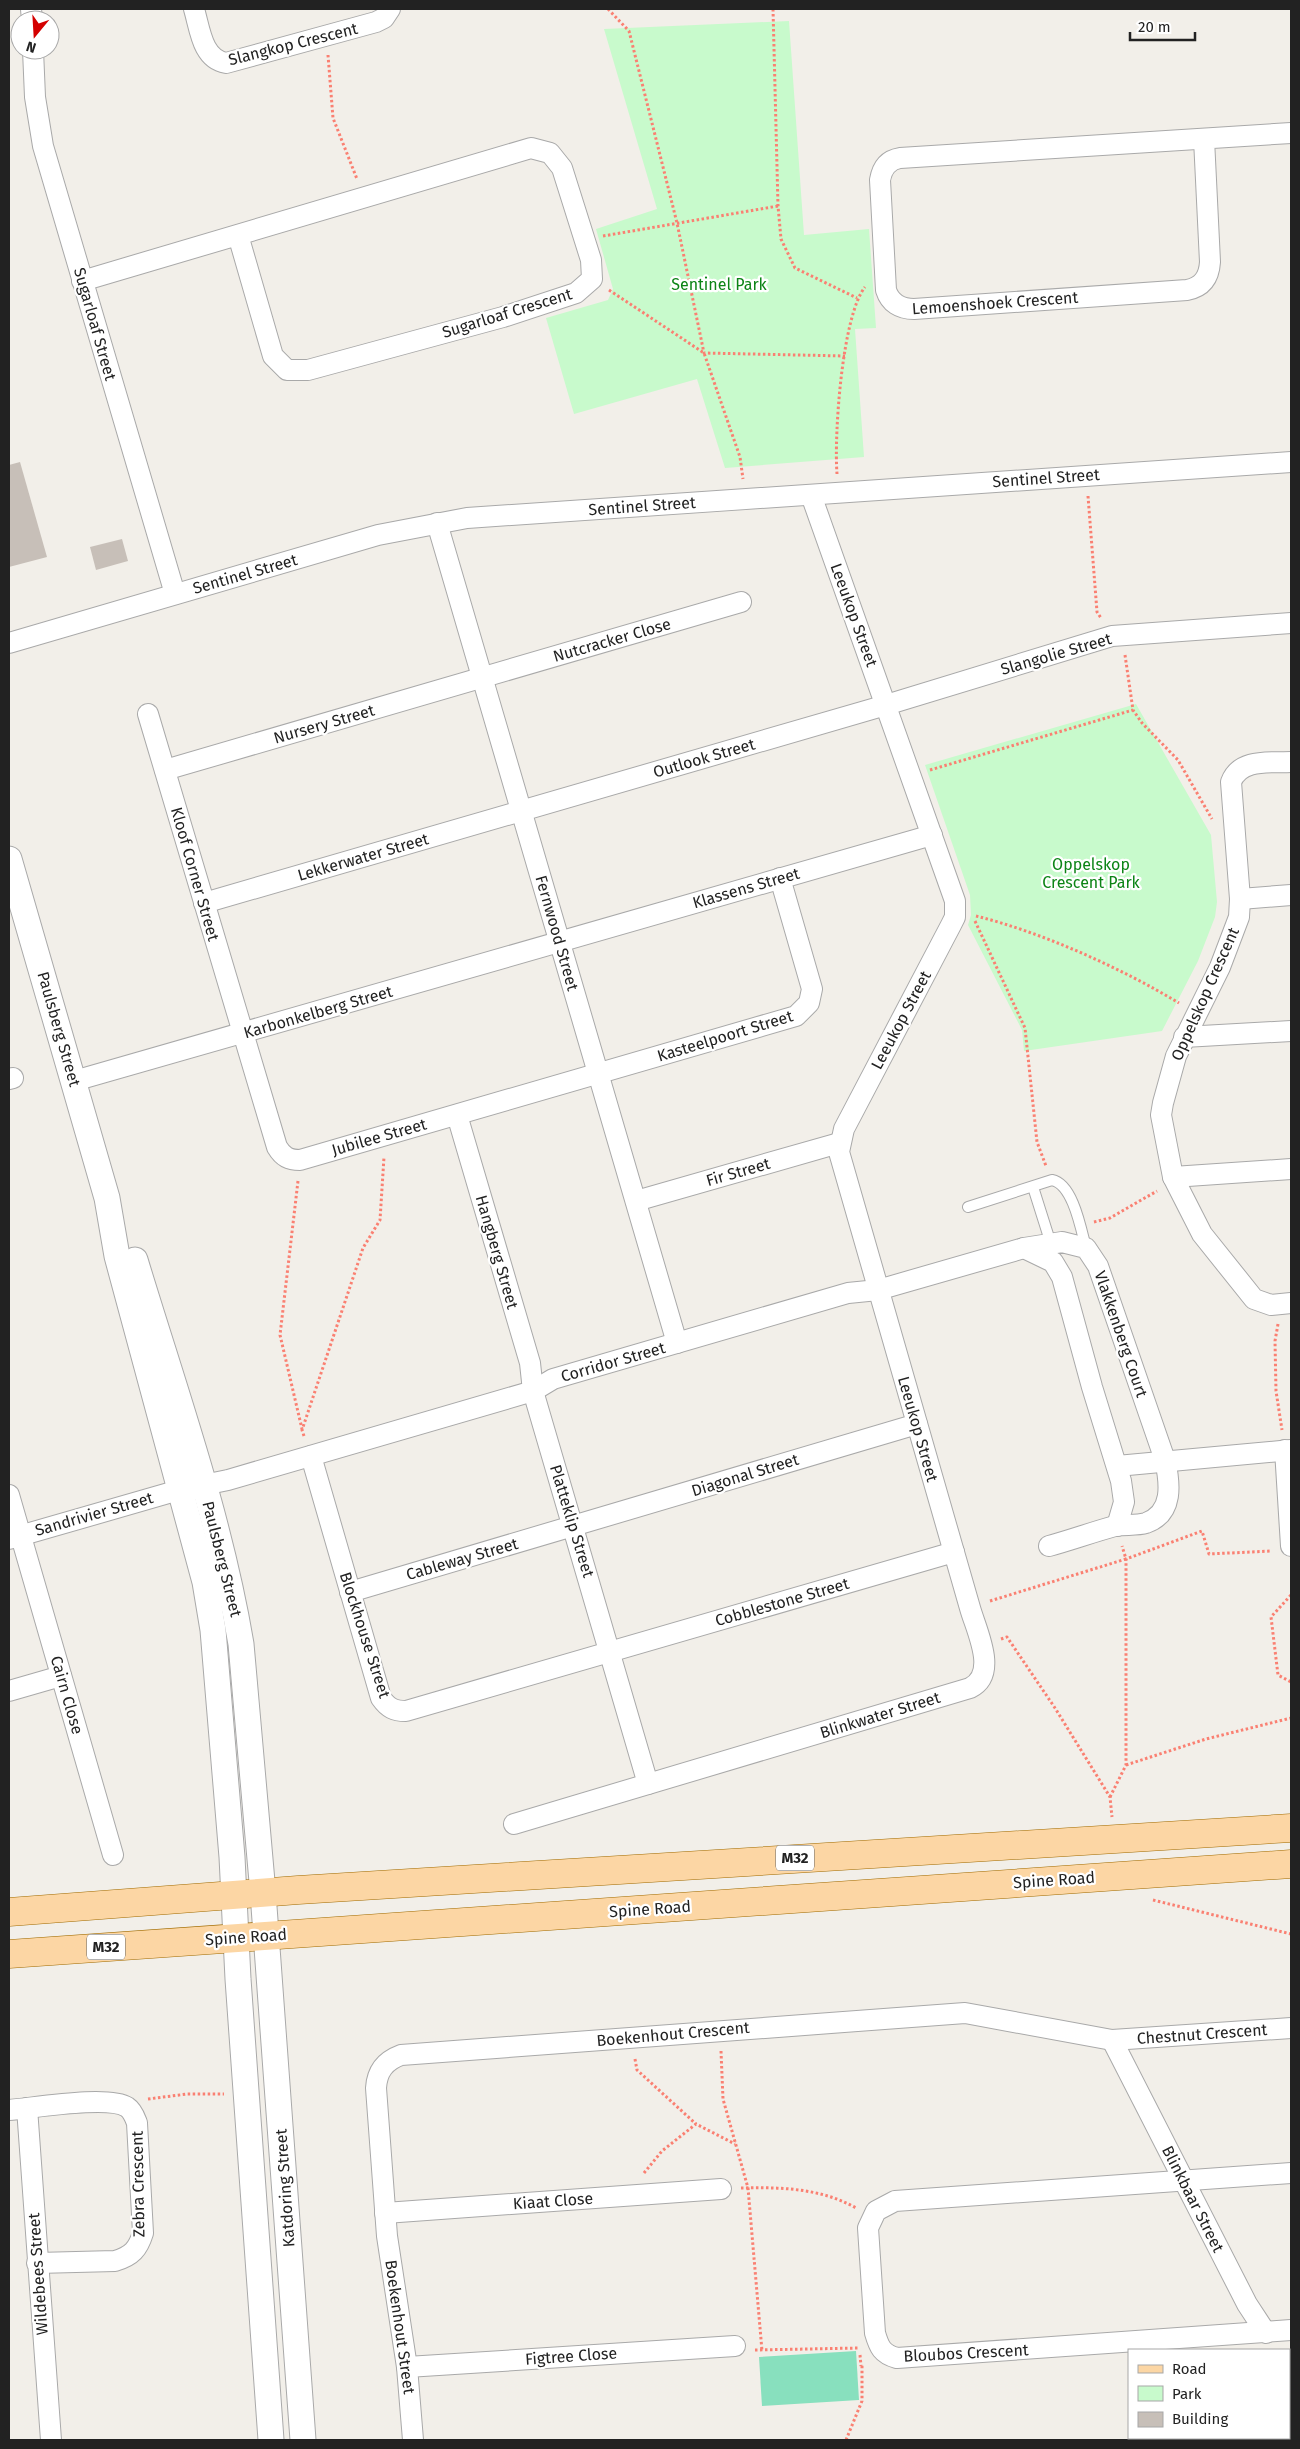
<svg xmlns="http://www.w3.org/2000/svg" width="1300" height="2449" font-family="'Fira Sans',sans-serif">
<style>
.park{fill:#c8facc}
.pitch{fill:#88e0be}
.building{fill:#c7bfb8}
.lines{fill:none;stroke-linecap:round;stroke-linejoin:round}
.service-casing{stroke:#a9a9a9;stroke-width:12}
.minor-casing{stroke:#a9a9a9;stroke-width:22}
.tertiary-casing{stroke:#a9a9a9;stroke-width:27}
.primary-casing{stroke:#a06b00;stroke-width:29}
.path{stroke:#fa8072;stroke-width:3;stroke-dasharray:2.5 2.5;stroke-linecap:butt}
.service{stroke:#fff;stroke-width:10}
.minor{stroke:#fff;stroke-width:20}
.tertiary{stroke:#fff;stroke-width:25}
.primary{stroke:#fcd6a4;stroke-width:28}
.labels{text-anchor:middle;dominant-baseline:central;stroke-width:4.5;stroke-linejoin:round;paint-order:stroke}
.shield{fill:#fff;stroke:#646464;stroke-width:1}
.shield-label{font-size:15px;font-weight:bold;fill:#222}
.street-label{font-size:16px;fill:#222;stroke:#fff}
.park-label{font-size:16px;fill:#0c8416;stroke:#fff}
</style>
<rect width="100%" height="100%" fill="#f2efe9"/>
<g class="park">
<path d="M789,21L804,235L869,229L876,328L855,329L864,457L725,468L697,379L574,414L546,318L608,300L613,289L596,229L657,209L604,29Z"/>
<path d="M1136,704L1211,835L1217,902L1215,917L1198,961L1162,1031L1024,1051L1022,1030L968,925L971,915L970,895L925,765Z"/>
</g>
<path class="pitch" d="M856,2351L859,2400L762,2406L759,2357Z"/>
<g class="building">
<path d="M20,462L47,557L9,567V465Z"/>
<path d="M122,539L128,561L96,570L90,547Z"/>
</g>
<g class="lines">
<g class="service-casing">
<g id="service">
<path d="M1033,1187L1051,1244"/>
<path d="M968,1207L1052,1180C1073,1184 1081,1229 1086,1248"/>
</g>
</g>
<g class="minor-casing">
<g id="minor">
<path d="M31,9L32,20"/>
<path d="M194,9C200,29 202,59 226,63L376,22L384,18L390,9"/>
<path d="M33,50L35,97L43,146L175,594"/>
<path d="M1204,139L1210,262C1209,278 1202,287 1187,290L914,309C900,309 890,303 886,290L880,180C882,168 888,160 900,158L1291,133"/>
<path d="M82,281L531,148L550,153L562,168L591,260L592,279L576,293L503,317L308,370H287L273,356L238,235"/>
<path d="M437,523L677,1343"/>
<path d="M9,643L378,535L467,518L1291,462"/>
<path d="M148,714L277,1147C283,1157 289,1160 300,1160L796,1016L809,1003L812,989L780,878"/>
<path d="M1291,762C1270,763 1240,758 1231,782L1240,899L1239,917L1220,967L1176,1056L1163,1103L1161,1115L1173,1177L1202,1234L1254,1299L1271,1305L1291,1303"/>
<path d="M165,770L741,602"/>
<path d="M1240,899L1291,895"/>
<path d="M204,903L886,705L1112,636L1291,623"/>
<path d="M1184,1037L1291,1031"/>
<path d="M9,1079L13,1078"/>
<path d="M74,1081L932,835"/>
<path d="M457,1115L530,1363L533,1391L648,1784"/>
<path d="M1173,1177L1291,1169"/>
<path d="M636,1201L839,1143"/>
<path d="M1024,1248L1053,1262L1062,1277L1092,1387L1121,1481L1124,1502L1117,1526"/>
<path d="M1285,1450L1291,1546"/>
<path d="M311,1456L381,1698C388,1708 394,1711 406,1711L954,1552"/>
<path d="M1117,1466L1291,1450"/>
<path d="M9,1495L113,1855"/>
<path d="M9,1539L179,1490L228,1480L533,1391L553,1379L848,1293L878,1290L1024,1248L1062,1242L1086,1248L1098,1266L1165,1460C1170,1483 1174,1513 1146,1523C1136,1526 1125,1524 1115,1526C1093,1532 1071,1540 1049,1546"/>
<path d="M350,1592L917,1424"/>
<path d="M9,1691L61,1676"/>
<path d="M514,1824L970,1688C999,1674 976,1630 970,1608L839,1152L844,1129L951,925L955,917V901L811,495"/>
<path d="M1112,2040L1247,2304L1266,2333"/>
<path d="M27,2108L51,2440"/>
<path d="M9,2110C34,2108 108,2095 127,2107C133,2111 135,2118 137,2123L143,2233C138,2249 132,2256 115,2261L37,2263"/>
<path d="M1291,2173L895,2201L876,2211L868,2228L875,2333C879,2347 882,2354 897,2358L1291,2330"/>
<path d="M385,2213L721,2189"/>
<path d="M407,2367L735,2346"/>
<path d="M413,2440L407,2367L387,2236L376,2088C377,2071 385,2061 401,2055L965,2013L1112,2040L1291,2028"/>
</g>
</g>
<g class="tertiary-casing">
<g id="tertiary">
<path d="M9,859L107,1198L117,1256L205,1582L213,1630L232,1857L238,1979L271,2440"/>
<path d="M135,1260C173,1386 219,1513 241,1644L263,1893L303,2440"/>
</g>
</g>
<g class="primary-casing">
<g id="primary">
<path d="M9,1912L298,1890L1291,1828"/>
<path d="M9,1954L1291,1864"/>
</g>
</g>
<g class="path">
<path d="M608,9L629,31L677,223L704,353L845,356"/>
<path d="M773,9L778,206L781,239L795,268L857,298"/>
<path d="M328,55L333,118L357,179"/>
<path d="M603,236L778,206"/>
<path d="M609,290L704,353L740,457L743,479"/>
<path d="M837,474C834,435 842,316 865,287"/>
<path d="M1088,496L1097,612L1101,618"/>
<path d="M1125,655L1133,710L1142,723L1178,760L1212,819"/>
<path d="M930,770L1133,710"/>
<path d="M976,916C1041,932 1121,968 1179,1003"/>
<path d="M975,921L1025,1028L1037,1142L1046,1166"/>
<path d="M298,1181L280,1335L302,1429"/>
<path d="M1094,1222L1110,1218L1157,1191"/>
<path d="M1278,1324L1275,1341L1276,1391L1282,1430"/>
<path d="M304,1436L302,1430L363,1248L380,1220L384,1157"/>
<path d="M1291,1595L1271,1617L1278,1675L1291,1682"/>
<path d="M990,1601L1126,1559L1122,1546"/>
<path d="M1001,1639L1007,1637L1055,1708L1110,1797L1112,1817"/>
<path d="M1126,1765L1206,1739L1291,1718"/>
<path d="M1110,1797L1126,1765V1559L1202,1531L1209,1554L1271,1551"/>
<path d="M1153,1900L1291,1934"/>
<path d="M721,2051L723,2099L748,2188L762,2351"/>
<path d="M635,2059L637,2070L696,2124"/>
<path d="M148,2099L187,2094H224"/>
<path d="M644,2173L662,2151L696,2124L735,2144"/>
<path d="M741,2188C780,2187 821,2188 856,2208"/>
<path d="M755,2350L859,2348"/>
<path d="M860,2355L861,2366"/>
<path d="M1289,2398L1291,2396"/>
<path d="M846,2440L862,2401V2365"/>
<path d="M1245,2440L1248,2438"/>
</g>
<use href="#service" class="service"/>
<use href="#minor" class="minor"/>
<use href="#tertiary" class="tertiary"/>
<use href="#primary" class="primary"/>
</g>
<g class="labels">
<g class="shield">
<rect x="776" y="1845.5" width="38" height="25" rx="4"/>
<rect x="87" y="1934.5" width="38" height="25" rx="4"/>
</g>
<g class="shield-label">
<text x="795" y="1858">M32</text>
<text x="106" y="1947">M32</text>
</g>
<g class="street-label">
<text transform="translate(293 44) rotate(-14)">Slangkop Crescent</text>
<text transform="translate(995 303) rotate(-4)">Lemoenshoek Crescent</text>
<text transform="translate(507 313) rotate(-17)">Sugarloaf Crescent</text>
<text transform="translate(95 324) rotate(74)">Sugarloaf Street</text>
<text transform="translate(1046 478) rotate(-4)">Sentinel Street</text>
<text transform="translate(642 506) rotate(-4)">Sentinel Street</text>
<text transform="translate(245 574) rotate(-16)">Sentinel Street</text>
<text transform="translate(854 615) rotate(70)">Leeukop Street</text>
<text transform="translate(612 640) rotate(-16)">Nutcracker Close</text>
<text transform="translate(1056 654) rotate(-16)">Slangolie Street</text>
<text transform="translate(324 724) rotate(-16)">Nursery Street</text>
<text transform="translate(704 758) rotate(-16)">Outlook Street</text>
<text transform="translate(363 857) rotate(-16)">Lekkerwater Street</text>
<text transform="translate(195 874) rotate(74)">Kloof Corner Street</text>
<text transform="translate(746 888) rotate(-16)">Klassens Street</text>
<text transform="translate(557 933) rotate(74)">Fernwood Street</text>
<text transform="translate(1205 994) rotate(-66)">Oppelskop Crescent</text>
<text transform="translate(318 1012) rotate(-16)">Karbonkelberg Street</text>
<text transform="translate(901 1020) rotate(-62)">Leeukop Street</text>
<text transform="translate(59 1029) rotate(74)">Paulsberg Street</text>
<text transform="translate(725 1036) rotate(-17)">Kasteelpoort Street</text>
<text transform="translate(379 1137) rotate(-16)">Jubilee Street</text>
<text transform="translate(738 1172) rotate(-16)">Fir Street</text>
<text transform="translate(497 1252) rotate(74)">Hangberg Street</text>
<text transform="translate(1121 1334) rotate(71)">Vlakkenberg Court</text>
<text transform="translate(613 1362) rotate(-16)">Corridor Street</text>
<text transform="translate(918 1429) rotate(74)">Leeukop Street</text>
<text transform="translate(745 1475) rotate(-17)">Diagonal Street</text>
<text transform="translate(94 1514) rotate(-16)">Sandrivier Street</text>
<text transform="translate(572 1521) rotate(73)">Platteklip Street</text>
<text transform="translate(222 1559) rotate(76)">Paulsberg Street</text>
<text transform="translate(462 1559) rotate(-16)">Cableway Street</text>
<text transform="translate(782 1602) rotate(-16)">Cobblestone Street</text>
<text transform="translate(365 1635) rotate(72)">Blockhouse Street</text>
<text transform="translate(67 1695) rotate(74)">Cairn Close</text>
<text transform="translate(880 1715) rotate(-17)">Blinkwater Street</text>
<text transform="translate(1054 1880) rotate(-4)">Spine Road</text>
<text transform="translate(650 1909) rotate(-4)">Spine Road</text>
<text transform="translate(246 1937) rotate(-4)">Spine Road</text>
<text transform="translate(673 2034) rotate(-5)">Boekenhout Crescent</text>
<text transform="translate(1202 2034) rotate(-4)">Chestnut Crescent</text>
<text transform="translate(138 2184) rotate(-91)">Zebra Crescent</text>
<text transform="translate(285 2188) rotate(-94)">Katdoring Street</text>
<text transform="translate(1193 2199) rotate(63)">Blinkbaar Street</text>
<text transform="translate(553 2201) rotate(-4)">Kiaat Close</text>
<text transform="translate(38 2274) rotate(-94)">Wildebees Street</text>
<text transform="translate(400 2327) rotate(82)">Boekenhout Street</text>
<text transform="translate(966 2353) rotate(-3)">Bloubos Crescent</text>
<text transform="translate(571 2356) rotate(-4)">Figtree Close</text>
</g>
<g class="park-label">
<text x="719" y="284">Sentinel Park</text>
<text x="1091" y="864">Oppelskop<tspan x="1091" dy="18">Crescent Park</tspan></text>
</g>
</g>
<rect width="1300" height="2449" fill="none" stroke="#222222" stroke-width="20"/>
<rect x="1128" y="2349" width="162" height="90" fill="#ffffff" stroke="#a7a7a7"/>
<rect x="1138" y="2365" width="25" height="8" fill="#fcd6a4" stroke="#a7a7a7"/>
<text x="1172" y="2374" font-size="15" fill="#222222">Road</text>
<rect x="1138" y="2386" width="25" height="15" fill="#c8facc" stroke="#a7a7a7"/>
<text x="1172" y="2399" font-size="15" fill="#222222">Park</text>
<rect x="1138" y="2412" width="25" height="15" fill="#c7bfb8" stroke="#a7a7a7"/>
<text x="1172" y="2424" font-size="15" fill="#222222">Building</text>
<g transform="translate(35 35) rotate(198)"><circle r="24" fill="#ffffff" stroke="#a7a7a7"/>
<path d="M0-4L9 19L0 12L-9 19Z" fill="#d40000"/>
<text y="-8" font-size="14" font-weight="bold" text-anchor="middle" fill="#222222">N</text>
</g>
<path d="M1130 32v8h65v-8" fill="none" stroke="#222222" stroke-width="2.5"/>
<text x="1138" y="32" font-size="15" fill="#222222" stroke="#ffffff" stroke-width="4" paint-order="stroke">20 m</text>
</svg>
